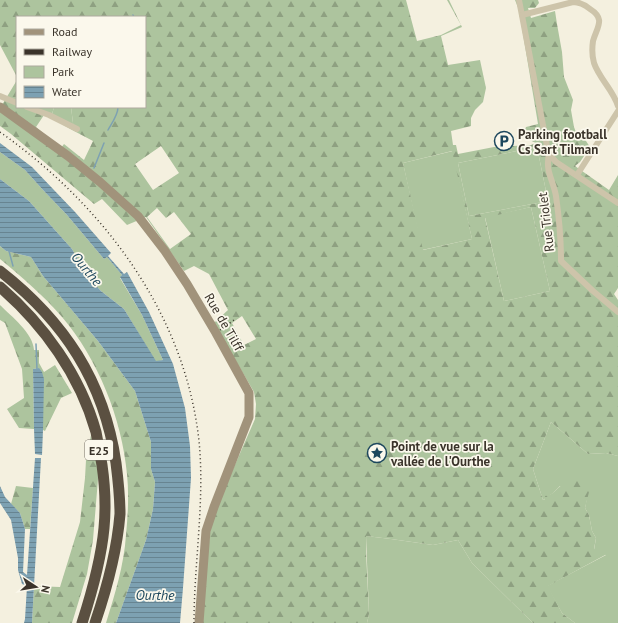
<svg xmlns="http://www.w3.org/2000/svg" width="618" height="623" font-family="'PT Sans',sans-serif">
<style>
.green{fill:#adc49e}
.forest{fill:url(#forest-firs);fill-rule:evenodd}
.water{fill:url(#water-rules)}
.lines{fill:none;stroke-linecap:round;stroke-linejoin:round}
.stream{stroke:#7da1b2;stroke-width:1.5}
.minor{stroke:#cdc4aa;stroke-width:6}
.secondary{stroke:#a1937b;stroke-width:9}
.motorway{stroke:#5b5041;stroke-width:11}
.rail{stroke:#3a332a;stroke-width:1.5;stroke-dasharray:1 3;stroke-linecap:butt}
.labels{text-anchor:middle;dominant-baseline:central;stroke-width:3.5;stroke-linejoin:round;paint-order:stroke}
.shield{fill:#fbf8ec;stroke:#746e64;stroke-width:1}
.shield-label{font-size:12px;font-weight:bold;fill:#3a332a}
.poi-label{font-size:13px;font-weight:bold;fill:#3a332a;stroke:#fbf8ec;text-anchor:start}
.street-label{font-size:13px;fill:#3a332a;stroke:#fbf8ec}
.water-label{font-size:14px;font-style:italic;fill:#1d475d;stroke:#fbf8ec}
</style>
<defs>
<pattern id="forest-firs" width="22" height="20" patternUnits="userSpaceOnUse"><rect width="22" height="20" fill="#adc49e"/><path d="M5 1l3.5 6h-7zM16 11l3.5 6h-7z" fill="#8ea081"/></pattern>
<pattern id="water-rules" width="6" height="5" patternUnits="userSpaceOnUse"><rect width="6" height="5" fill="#7da1b2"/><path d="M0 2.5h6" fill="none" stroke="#678491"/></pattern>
</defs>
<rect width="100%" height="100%" fill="#f4f0df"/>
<g class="green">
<path d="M54,107H71L74,131L51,118Z"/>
<path d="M537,147L548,201L469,216L458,163Z"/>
<path d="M453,151L472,239L422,250L403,163Z"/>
<path d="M0,152L25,170L43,190L67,215L104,259L107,257L122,275L120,278L142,315L163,360L156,362L124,309L101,291L88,277L72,249L29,201L0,179Z"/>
<path d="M531,207L550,291L504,301L485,217Z"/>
<path d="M551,422L588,454L606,453L618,456V623H575L562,613L547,586L606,555L594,550L596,538L592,531L589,515L585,508L587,498L560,486L553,493L543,500L533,469Z"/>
<path d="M366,536L391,539L433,545L458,540L472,563L533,623H367L369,614Z"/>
</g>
<g class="forest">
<path d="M0,0H406L417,41L441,35L461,25L447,0H449L462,27L441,36L448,65L480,60L486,88L483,102L475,110L471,118V126L451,131L453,145H456L458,154L494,147L531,145L536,143L525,138L523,134L526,127L538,124L519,10L515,0H538L539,3L535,8H528L531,18L555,11L557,24L562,52L564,77L573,100L571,110L574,127L577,135L586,141L590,147L580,162L575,166L609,190L618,175V288L614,294L618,300V456L606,453L588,454L551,422L533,469L543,500L545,499V496C553,495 556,489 562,485C565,482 569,481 573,479L586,483L590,488L585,508L589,515L592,531L596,538L594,549L607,554L548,586L562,613L575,623H533L472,563L458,540L433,545L391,539L366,536V551L369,614L367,623H201L210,532L216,508L255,419L256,404L254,392L212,320L215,322L228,310L209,274L194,266L184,271L146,217L127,225L102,199L94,204L11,134L0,126V104L2,105L17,80V107H54L51,118L44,115L36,127L61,148L64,144L84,160L93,141L74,131L71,107H145V17H17V77L0,45ZM161,146L179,173L153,190L135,164ZM537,147L548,201L469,216L458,163ZM452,151L472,239L423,250L403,163ZM531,207L550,291L504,301L485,218ZM157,208L166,218L174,212L191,234L170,249L147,217ZM242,316L256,339L244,345L232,323Z"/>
<path d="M0,246L6,251L31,257L43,276L98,341L135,391L151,442V469L155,482L153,509L146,540L116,623H106C115,594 124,565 126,535C128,515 129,494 127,474C122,419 98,359 62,317C44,296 22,277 0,259Z"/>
<path d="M0,305C12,317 33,333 34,350H39V363L44,372L55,365L72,393L61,398L45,431L43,430L39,368L33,369L34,429L19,428L7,409L24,398L22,369L5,323L0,320Z"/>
<path d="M91,435L99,467L93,540L87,574L72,623H32L34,586L60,587L80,522L85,478L86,460Z"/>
<path d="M16,486L33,488L30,529H25L20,513L11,504Z"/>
</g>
<g class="water">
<path d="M0,143L32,167L75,212L111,253L108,256L124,274L127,272L149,312L173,364L185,408L190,446L191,478L183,588L180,623H116L146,540L153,509L155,482L151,469V442L135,391L98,341L43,276L31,257L6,251L0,246V179L29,201L72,249L88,277L101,291L124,309L156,361L163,360L142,315L120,277L122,275L107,257L104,259L67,215L43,190L25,170L0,152Z"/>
<path d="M39,368L42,372L44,379L43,430L42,455L35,454L34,429L33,369Z"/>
<path d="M35,458H41L32,623H24L25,619L27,586L22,584L18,570V558L11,520L0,503V486L5,497L20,513L25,529L23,572L27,575Z"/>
</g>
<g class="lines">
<g class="stream">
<path d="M133,15L134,17"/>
<path d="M108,130C112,123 118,115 118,107"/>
<path d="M94,168L104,143"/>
<path d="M9,251L13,266"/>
<path d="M36,344L37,370"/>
</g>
<g class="minor">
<path d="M519,0L547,146L549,154L556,162L618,203"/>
<path d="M522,15L573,2C580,2 585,5 590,9C606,19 597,27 593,41C592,48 592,56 594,63C599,78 613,90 618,106"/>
<path d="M0,96L17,103"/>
<path d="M27,107L49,115L77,129"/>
<path d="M549,154C545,172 553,179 556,196C559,217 561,239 561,261L593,291L618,312"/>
<path d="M577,175L618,111"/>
</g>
<path class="secondary" d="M0,107L68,156L100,182L138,216L165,251L187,284L216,333L249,393V417L214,507L206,531L199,623"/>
<g class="motorway">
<path d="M0,271C64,321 104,381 116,463C118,479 120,497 120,514C117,551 107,588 95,623"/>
<path d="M0,287C44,325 80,375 96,432C98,443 100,454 102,465C105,486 106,507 104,528C101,561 92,592 82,623"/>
</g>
<g class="rail">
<path d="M0,132C103,205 185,313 199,441C205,501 194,563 194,623"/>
<path d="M220,330L234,320"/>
</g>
</g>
<defs>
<g id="parking-ring" transform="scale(1)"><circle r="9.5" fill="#fbf8ec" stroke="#1d475d" stroke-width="1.5"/><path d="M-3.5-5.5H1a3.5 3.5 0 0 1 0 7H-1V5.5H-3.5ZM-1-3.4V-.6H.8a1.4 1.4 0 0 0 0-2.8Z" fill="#1d475d"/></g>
<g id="sight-ring" transform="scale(1)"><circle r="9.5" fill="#fbf8ec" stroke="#1d475d" stroke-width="1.5"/><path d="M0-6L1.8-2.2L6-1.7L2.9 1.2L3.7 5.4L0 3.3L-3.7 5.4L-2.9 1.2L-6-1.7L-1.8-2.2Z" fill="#1d475d"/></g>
</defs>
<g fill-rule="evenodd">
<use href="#parking-ring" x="504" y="141"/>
<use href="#sight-ring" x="377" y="453"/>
</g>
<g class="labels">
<rect class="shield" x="85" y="440" width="28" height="20" rx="3"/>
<g class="shield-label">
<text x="99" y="450">E25</text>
</g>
<g class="poi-label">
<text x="518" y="134">Parking football<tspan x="518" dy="15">Cs Sart Tilman</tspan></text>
<text x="391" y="446">Point de vue sur la<tspan x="391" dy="15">vallée de l'Ourthe</tspan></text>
</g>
<g class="street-label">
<text transform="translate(546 222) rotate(-97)">Rue Triolet</text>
<text transform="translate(224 322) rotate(60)">Rue de Tilff</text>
</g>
<g class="water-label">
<text transform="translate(87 269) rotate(50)">Ourthe</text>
<text x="155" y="595">Ourthe</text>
</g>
</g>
<rect x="16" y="16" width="130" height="92" fill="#fbf8ec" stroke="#aea99e"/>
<rect x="24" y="29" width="20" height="6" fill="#a1937b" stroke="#aea99e"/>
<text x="52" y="36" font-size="12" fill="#3a332a">Road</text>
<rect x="24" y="49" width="20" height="6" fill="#3a332a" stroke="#aea99e"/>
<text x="52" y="56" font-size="12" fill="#3a332a">Railway</text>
<rect x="24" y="66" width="20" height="12" fill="#adc49e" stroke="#aea99e"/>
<text x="52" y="76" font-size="12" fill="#3a332a">Park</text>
<rect x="24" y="86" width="20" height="12" fill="url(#water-rules)" stroke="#aea99e"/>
<text x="52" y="96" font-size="12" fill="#3a332a">Water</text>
<g transform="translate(36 587) rotate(102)" stroke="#fbf8ec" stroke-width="3" paint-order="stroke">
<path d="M0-3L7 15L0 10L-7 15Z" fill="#3a332a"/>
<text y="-6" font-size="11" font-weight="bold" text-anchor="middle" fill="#3a332a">N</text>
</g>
</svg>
